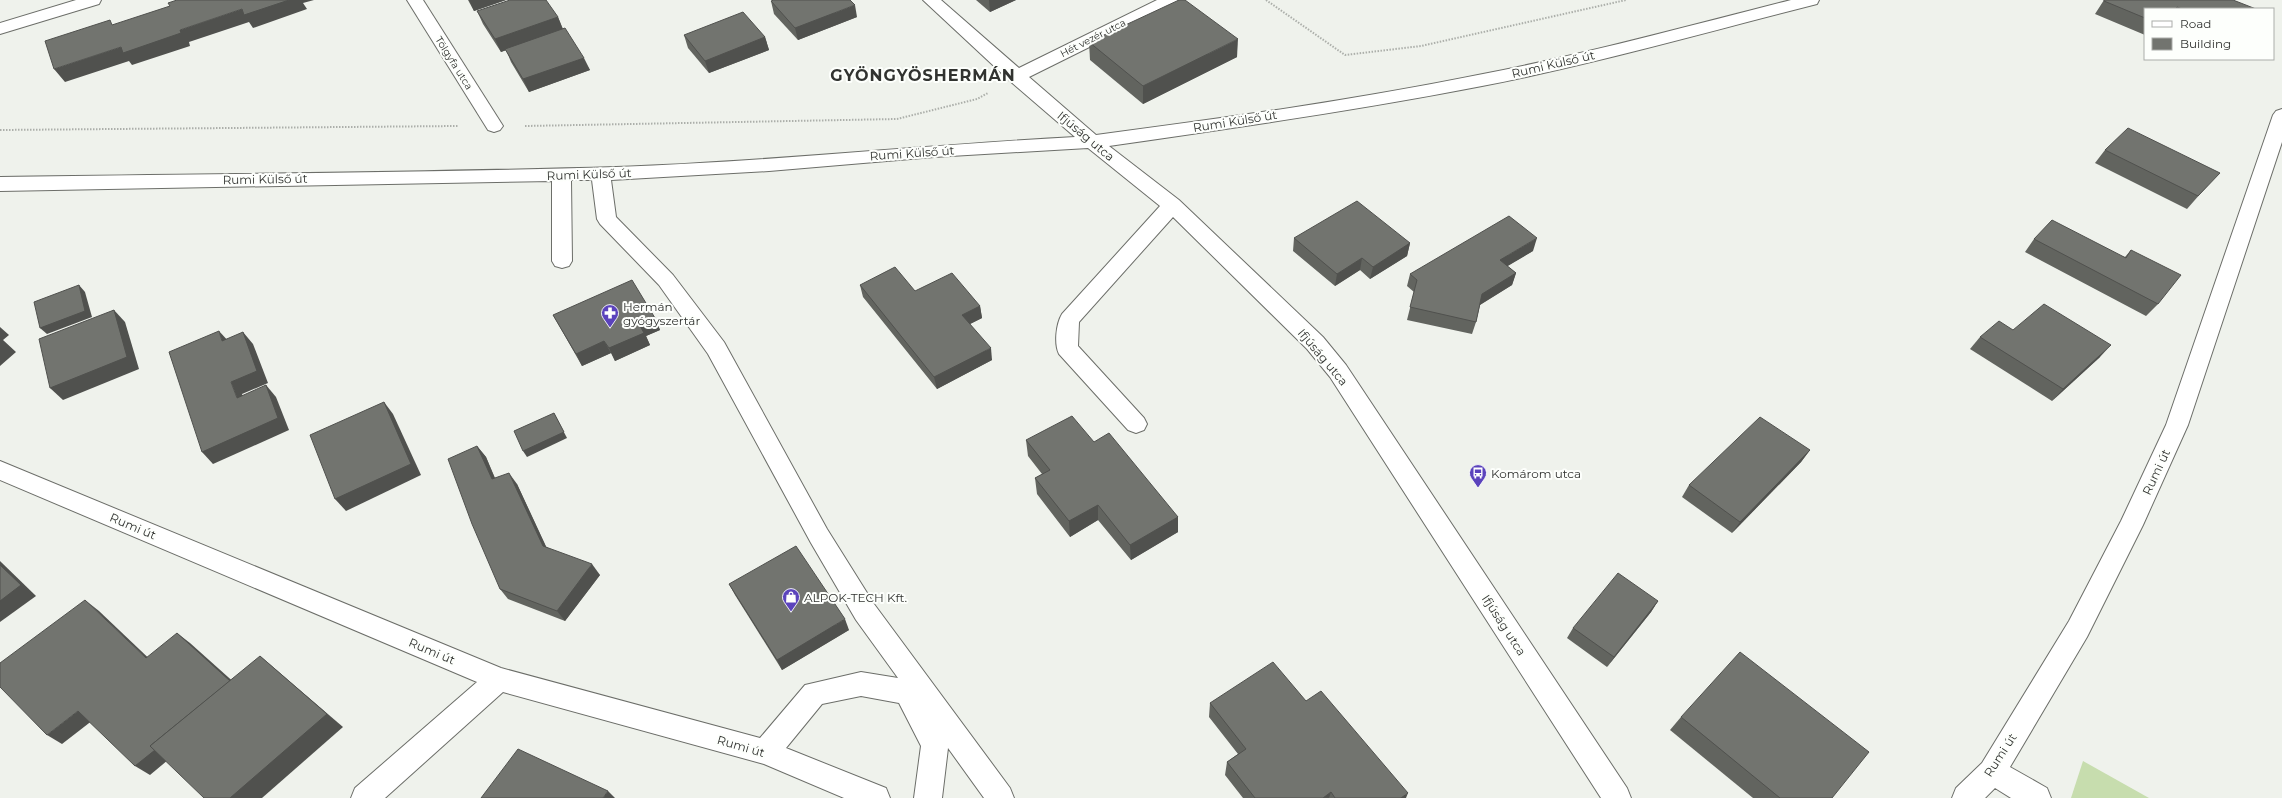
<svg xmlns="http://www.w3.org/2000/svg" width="2282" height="798" font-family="Montserrat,sans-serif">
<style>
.green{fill:#c7ddae}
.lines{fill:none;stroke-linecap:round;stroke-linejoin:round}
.minor-casing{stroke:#6c6e69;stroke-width:2}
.path{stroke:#acafaa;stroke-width:2;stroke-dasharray:1.5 1.5;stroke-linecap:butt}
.minor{fill:#fff;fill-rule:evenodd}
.wall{fill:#62645f}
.shaded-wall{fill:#50514e}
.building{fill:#72746f;stroke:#50514e}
.labels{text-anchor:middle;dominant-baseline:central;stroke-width:4;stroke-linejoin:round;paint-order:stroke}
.far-street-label{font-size:10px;fill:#313330;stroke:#fdfffc}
.street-label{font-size:12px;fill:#313330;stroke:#fdfffc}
.poi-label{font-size:12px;fill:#313330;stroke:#fdfffc;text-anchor:start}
.district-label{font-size:16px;font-weight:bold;letter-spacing:1px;fill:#313330;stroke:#fdfffc}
</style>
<rect width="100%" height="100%" fill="#eff2ec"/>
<path class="green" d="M2083,761L2149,798H2071Z"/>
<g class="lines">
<g class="minor-casing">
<g id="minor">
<path d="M76,0H101L99,4L0,34V23Z"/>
<path d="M407,0H423L503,126L500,130L494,132L488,130Z"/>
<path d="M923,0H941L1019,68L1157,0H1178L1176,4L1029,77L1096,135C1225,118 1355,100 1483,74C1586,54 1689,26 1791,0H1819L1817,4C1706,32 1595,64 1482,86C1358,110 1233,128 1109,146L1179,200L1323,337L1346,365L1627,788L1631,798H1601L1330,377L1307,349L1173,217L1079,322L1078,346L1144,418L1147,424L1144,430L1136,433L1128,430L1059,354C1054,344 1056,324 1062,314L1160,206L1088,148L934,157L769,171L611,180L616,217L673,275L724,342L827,529L874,604L1010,788L1014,798H984L948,748L942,798H914L921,746L899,703L861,696L822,704L786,748L886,788L890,798H844L764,764L503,692L385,798H351L355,788L477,682L0,480V461L501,668L760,738L805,685L861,672L898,678L856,620L811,543L708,354L659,285L600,224L597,219L592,180H571L572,261L569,266L562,268L555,266L552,261V181L0,191V177C205,174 411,173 616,167C769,162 922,145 1075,137L1010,81Z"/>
<path d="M2282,109V142L2188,425L2143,525L2087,637L2010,767L2047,788L2051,798H2011L1995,788L1985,798H1952L1956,788L1982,763L2069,621L2121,521L2166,425L2273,115L2276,111Z"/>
</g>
</g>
<g class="path">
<path d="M1266,0L1345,55L1421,46L1626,0"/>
<path d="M525,126L897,119L977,99L988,93"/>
<path d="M0,130L458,126"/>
</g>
<use href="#minor" class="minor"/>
</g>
<g class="wall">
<path d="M468,0H506L474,11Z"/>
<path d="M976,0H1016L990,12Z"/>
<path d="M2104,0L2256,9H2145V35L2095,14Z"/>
<path d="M771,1L857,17L798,40L774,14Z"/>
<path d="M477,11L558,17L563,29L590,70L529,92L511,62L506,50L501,52L483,24Z"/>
<path d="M684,35L765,37L769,50L709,73L688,48Z"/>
<path d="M1089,42L1237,57L1143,104L1090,60Z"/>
<path d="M2105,150L2208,185L2187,209L2095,163Z"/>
<path d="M1294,238L1410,243L1407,256L1370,279L1360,270L1335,286L1293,251Z"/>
<path d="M2034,239L2125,257L2131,250L2158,304L2146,316L2025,252Z"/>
<path d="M1533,251L1507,266L1516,273L1512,285L1480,305L1476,322L1472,334L1407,320L1414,292L1407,286L1410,274Z"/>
<path d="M860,285L915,291L980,306L982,318L970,324L992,360L937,389L863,297Z"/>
<path d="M553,315L655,318L660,330L646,336L650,345L615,361L611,353L582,366Z"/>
<path d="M2013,330L2100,357L2052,401L1970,349L1980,337Z"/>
<path d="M1026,440L1094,442L1178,517V532L1131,560L1098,520L1070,537L1037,494L1035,478L1042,474L1028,456Z"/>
<path d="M477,446L486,457L495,478L517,484L546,547L600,575L565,621L508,599L500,589Z"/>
<path d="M1810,450L1801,462L1732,533L1682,497L1689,485Z"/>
<path d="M729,584L849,630L782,670L735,595Z"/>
<path d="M1658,601L1651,612L1607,667L1567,638L1573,628Z"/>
<path d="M1306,701L1406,798H1243L1225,775L1227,762L1238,754L1209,717L1210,703Z"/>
<path d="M1681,717L1832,798H1753L1670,730Z"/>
</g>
<g class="shaded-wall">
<path d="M289,0H314L303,3L307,9L253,28L249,22L189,42L190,46L132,65L129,61L65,82L54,69L121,47L180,30L242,9Z"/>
<path d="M469,0H506L474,11Z"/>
<path d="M989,0H1016L990,12Z"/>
<path d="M855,5L857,17L798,40L795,28Z"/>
<path d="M558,17L563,30L501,52L495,39Z"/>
<path d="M765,37L769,50L709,73L705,61Z"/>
<path d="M1238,39L1237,57L1143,104V86Z"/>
<path d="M584,58L590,70L529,92L523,79Z"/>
<path d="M1537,238L1533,251L1496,273L1500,260Z"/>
<path d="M1410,243L1407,256L1370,279L1373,267Z"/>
<path d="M1362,258L1360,270L1335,286L1337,274Z"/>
<path d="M1516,273L1512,285L1478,306L1482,294Z"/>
<path d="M79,285L85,292L92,317L47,334L40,328Z"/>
<path d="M980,306L982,318L964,327L962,315Z"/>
<path d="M114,310L125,322L139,369L63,400L50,388Z"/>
<path d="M655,318L660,330L646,336L650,345L615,361L609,348L639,324Z"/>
<path d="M0,327L9,335L3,340L16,352L0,366Z"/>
<path d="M219,331L230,343L222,341Z"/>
<path d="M243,332L253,344L268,383L242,394L248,410L237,398L231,382Z"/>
<path d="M604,341L611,353L582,366L576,354Z"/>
<path d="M2111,345L2100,357L2052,401L2063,389Z"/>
<path d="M991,348L992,360L937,389L934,377Z"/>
<path d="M266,385L276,397L289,430L213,464L202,452Z"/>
<path d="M384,402L393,414L421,475L346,511L335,499Z"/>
<path d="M554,413L567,438L527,457L523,451Z"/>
<path d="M477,446L486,457L500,491L492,479Z"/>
<path d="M1810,450L1801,462L1732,533L1740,522Z"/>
<path d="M509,473L517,484L551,557L543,546Z"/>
<path d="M1098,505V520L1070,537L1069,521Z"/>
<path d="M1178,517V532L1131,560L1130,545Z"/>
<path d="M0,561L36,596L0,622Z"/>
<path d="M592,564L600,575L565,621L557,611Z"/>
<path d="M85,600L99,611L159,668L146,658Z"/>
<path d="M1658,601L1651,612L1607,667L1614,657Z"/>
<path d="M845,619L849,630L782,670L777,660Z"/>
<path d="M177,633L190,643L247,694L150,775L135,766Z"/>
<path d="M260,656L343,727L262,798H230Z"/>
<path d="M78,711L93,720L62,744L47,735Z"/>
<path d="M608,791L615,798H603Z"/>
<path d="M1331,792L1329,798H1323Z"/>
<path d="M1408,793L1406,798H1401Z"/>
</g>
<g class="building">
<path d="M177,0H289L244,15L242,9L180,30L181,33L123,53L121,47L54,69L45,41L110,20L112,25L170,6L168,3Z"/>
<path d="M510,0H546L558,17L495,39L477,11Z"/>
<path d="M774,0H850L855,5L795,28L771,1Z"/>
<path d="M1179,0H1185L1238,39L1143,86L1089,42Z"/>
<path d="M2104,0H2233L2256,9H2182L2177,7L2175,9H2145V18L2104,1Z"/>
<path d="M743,12L765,37L705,61L684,35Z"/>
<path d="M565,28L584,58L523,79L505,49Z"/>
<path d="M2128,128L2220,173L2198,196L2105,150Z"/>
<path d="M1357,201L1410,243L1373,267L1362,258L1337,274L1294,238Z"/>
<path d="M1509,216L1537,238L1500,260L1516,273L1482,294L1476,322L1410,307L1417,280L1410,274Z"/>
<path d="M2052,220L2126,258L2131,250L2181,275L2158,304L2034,239Z"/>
<path d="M895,267L915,291L952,273L980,306L962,315L991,348L934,377L860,285Z"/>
<path d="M632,280L655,318L639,324L644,333L609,348L604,341L576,354L553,315Z"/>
<path d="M79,285L85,311L40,328L34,302Z"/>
<path d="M2044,304L2111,345L2063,389L1980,337L1999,321L2013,330Z"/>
<path d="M114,310L127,357L50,388L39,339Z"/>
<path d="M219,331L222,341L243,332L257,371L231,382L237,398L266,385L278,418L202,452L169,352Z"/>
<path d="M384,402L411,464L335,499L310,435Z"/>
<path d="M554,413L564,432L523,451L514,431Z"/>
<path d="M1072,416L1094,442L1109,433L1178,517L1130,545L1098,505L1069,521L1035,478L1050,470L1026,440Z"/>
<path d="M1760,417L1810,450L1740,522L1689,485Z"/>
<path d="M477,446L492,479L509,473L543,546L592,564L557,611L500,589L472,524L448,459Z"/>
<path d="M796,546L845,619L777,660L729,584Z"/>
<path d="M0,565L21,585L0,601Z"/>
<path d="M1618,573L1658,601L1614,657L1573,628Z"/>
<path d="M85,600L146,658L177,633L230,681L150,746L155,750L135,766L78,711L47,735L0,687V663Z"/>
<path d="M1740,652L1869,752L1832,798H1780L1681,717Z"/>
<path d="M260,656L327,714L230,798H204L150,746Z"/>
<path d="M1273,662L1306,701L1321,691L1408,793L1401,798H1335L1331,792L1323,798H1255L1227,762L1246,749L1210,703Z"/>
<path d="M518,749L608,791L603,798H481Z"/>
</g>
<defs>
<g id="pharmacy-pin" transform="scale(0.9)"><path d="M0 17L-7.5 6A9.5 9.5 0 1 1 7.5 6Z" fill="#5b43bc" stroke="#fdfffc"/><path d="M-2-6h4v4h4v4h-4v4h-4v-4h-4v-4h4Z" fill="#fff"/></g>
<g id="bus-pin" transform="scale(0.9)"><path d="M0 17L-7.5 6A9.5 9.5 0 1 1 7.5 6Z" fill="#5b43bc" stroke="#fdfffc"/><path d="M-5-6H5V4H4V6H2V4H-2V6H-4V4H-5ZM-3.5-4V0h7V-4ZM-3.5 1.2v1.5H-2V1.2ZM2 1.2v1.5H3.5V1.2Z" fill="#fff"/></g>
<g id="shop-pin" transform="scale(0.9)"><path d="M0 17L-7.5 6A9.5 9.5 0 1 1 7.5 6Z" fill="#5b43bc" stroke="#fdfffc"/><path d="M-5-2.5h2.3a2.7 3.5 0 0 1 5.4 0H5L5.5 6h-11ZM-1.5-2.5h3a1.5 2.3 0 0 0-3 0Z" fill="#fff"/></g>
</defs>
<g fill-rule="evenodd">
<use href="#pharmacy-pin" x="610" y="313"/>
<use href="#bus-pin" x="1478" y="473"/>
<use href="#shop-pin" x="791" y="597"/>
</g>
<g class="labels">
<g class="far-street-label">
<text transform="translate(1093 38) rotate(-27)">Hét vezér utca</text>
<text transform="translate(454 63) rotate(58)">Tölgyfa utca</text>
</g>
<g class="street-label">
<text transform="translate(1553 64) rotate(-13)">Rumi Külső út</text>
<text transform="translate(1235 121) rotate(-9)">Rumi Külső út</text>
<text transform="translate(1086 136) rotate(40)">Ifjúság utca</text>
<text transform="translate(912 153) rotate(-4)">Rumi Külső út</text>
<text transform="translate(589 174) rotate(-2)">Rumi Külső út</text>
<text transform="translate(265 179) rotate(-1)">Rumi Külső út</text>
<text transform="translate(1323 357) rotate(50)">Ifjúság utca</text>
<text transform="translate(2156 472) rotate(-65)">Rumi út</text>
<text transform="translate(133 526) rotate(23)">Rumi út</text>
<text transform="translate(1504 625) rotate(57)">Ifjúság utca</text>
<text transform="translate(432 651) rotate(23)">Rumi út</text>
<text transform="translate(741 746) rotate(16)">Rumi út</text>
<text transform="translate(2000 755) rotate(-57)">Rumi út</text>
</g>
<g class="poi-label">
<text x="623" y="306">Hermán<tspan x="623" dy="14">gyógyszertár</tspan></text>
<text x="1491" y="473">Komárom utca</text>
<text x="804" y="597">ALPOK-TECH Kft.</text>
</g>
<g class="district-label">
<text x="923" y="75">GYÖNGYÖSHERMÁN</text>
</g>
</g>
<rect x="2144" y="8" width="130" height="52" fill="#fdfffc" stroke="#abadaa"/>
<rect x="2152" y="21" width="20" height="6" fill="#ffffff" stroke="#abadaa"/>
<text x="2180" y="28" font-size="12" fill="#313330">Road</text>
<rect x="2152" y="38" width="20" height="12" fill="#72746f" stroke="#abadaa"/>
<text x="2180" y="48" font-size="12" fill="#313330">Building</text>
</svg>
